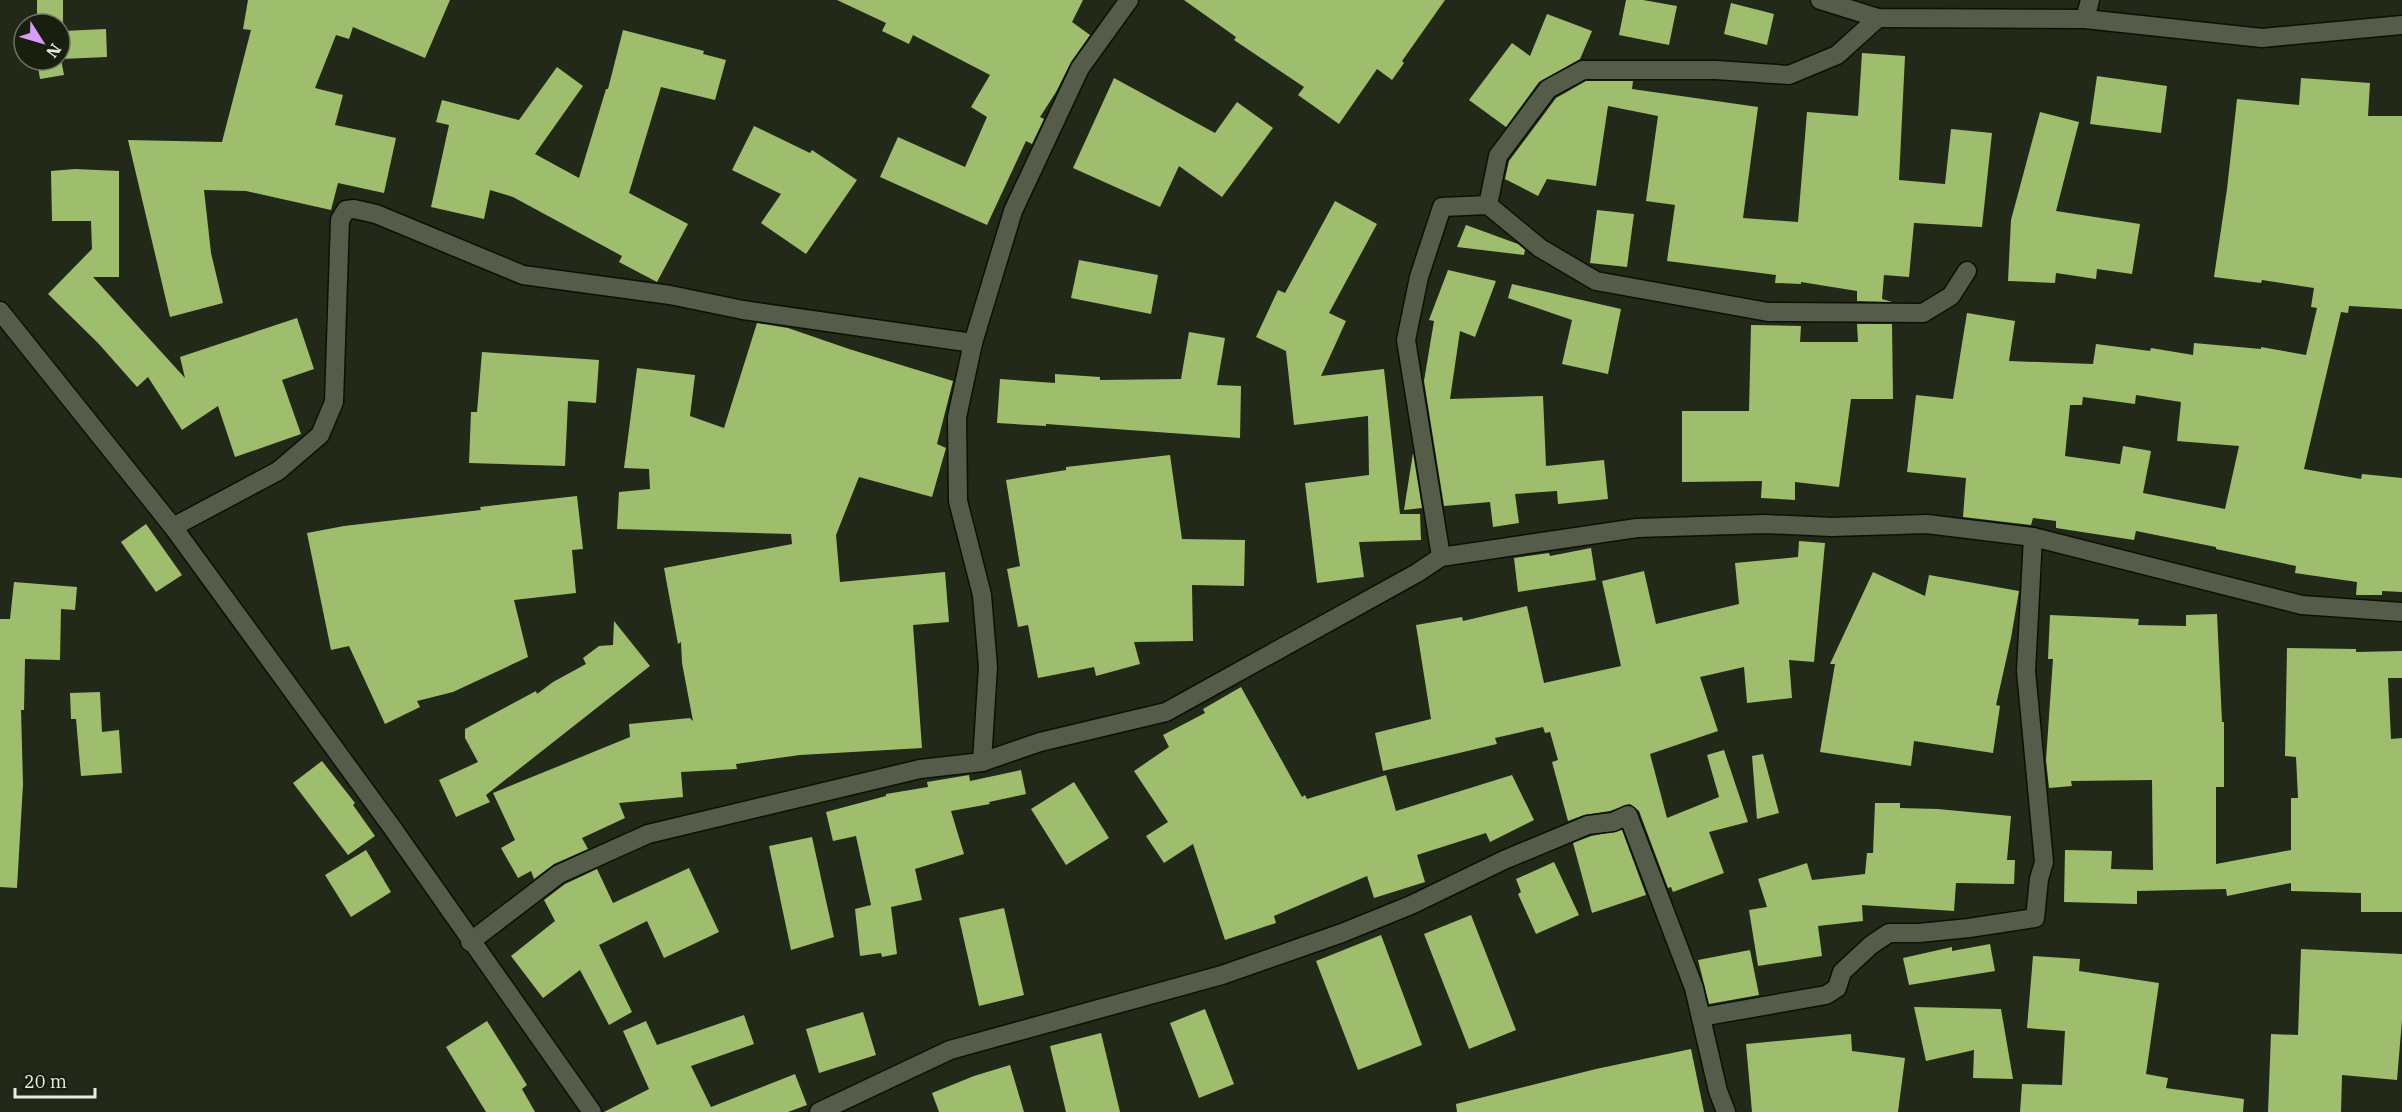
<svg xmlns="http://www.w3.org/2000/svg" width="2402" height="1112" font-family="'IBM Plex Serif',serif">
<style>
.building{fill:#9fbe6d;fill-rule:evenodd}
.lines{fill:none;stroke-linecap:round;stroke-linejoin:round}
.minor-casing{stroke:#0c1104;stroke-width:21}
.tertiary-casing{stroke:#0c1104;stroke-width:21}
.minor{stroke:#555c4a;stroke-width:18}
.tertiary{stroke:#555c4a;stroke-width:18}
</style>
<rect width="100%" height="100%" fill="#222919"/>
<g class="building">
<path d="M37,0H63V31L106,29L107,57L61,59L64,75L40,79L37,60H60V24H37Z"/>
<path d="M248,0H450L425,58L353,27L349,39L336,35L315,88L343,95L335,125L396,138L384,193L338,183L331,210L246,191L204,190L211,253L223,303L170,317L128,140L222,142L251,30L243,29Z"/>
<path d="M837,0H1083L1072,22L1090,35L1071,62L1056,92L1040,117L1044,119L1032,144L1026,141L987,225L880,177L898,137L965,167L987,117L971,107L990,75L913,35L909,44L882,31L886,23Z"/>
<path d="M1184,0H1445L1402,61L1404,63L1392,80L1377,69L1339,124L1298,95L1304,87L1234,40L1236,37Z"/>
<path d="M1626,0H1643L1677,6L1669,45L1619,35Z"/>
<path d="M1731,3L1774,14L1767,45L1724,34Z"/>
<path d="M1547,14L1592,31L1580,59L1539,82L1506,127L1469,100L1512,43L1530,56Z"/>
<path d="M623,30L704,51L703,54L726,60L715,100L661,87L629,193L688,224L657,282L619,262L622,256L513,197L490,190L484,219L431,207L449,125L436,122L442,100L519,120L557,67L583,86L535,154L579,178L606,89H608Z"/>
<rect x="20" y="31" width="4" height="27"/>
<path d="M1862,53L1905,56L1899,180L1945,184L1951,129L1992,133L1982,227L1914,223L1909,277L1884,275L1882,299L1892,302L1857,301V291L1801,282V284L1775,283L1776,275L1667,261L1675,205L1646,201L1658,116L1608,106L1596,186L1547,179L1538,196L1505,179L1509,161L1556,98L1586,81H1633L1632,89L1758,107L1743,218L1798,222L1807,112L1858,116Z"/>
<path d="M2097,76L2167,86L2161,133L2090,124Z"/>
<path d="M1114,78L1215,133L1237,102L1273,128L1222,197L1179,166L1160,207L1073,168Z"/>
<path d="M2301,78L2370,83L2368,116H2402V309L2349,306L2348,313L2341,312L2304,469L2361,479L2362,474L2402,478V592L2382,591V595H2356L2357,582L2295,573L2296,566L2216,549V547L2136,531L2134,540L2056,528V521L2033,518L2031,525L1963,517L1966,478L1907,472L1916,395L1953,399L1967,313L2015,321L2009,361L2093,364L2096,344L2150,351L2151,348L2193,355L2194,343L2261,349V347L2306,355L2317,308L2311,307L2314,288L2262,280L2261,283L2214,277L2227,189L2237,99L2299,105ZM2136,395L2181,402L2177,441L2239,446L2225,509L2143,493L2151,451L2123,446L2120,464L2065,456L2070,405H2082L2083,397L2135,404Z"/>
<path d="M2040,112L2079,122L2056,211L2140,224L2132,274L2097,269L2096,279L2056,273L2055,283L2008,281L2011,220Z"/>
<path d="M754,126L810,153L812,150L857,180L806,254L761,223L781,194L732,170Z"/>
<path d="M75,169L119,171V277H93L185,378L180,357L297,318L314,369L282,380L301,434L235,457L218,406L182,430L148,377L137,387L98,343L48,294L92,249L91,221H52L51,171Z"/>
<path d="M1335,201L1377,224L1329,313L1346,321L1321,376L1384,369L1400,514H1420L1421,540L1359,542L1364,577L1317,583L1305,483L1369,475L1368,416L1294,425L1286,351L1256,337L1278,290L1285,293Z"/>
<path d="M1597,210L1634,214L1627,267L1590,263Z"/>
<path d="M1466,225L1518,244L1525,250L1524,255L1457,247Z"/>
<path d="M1079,260L1158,275L1151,314L1071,298Z"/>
<path d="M1448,270L1496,281L1475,337L1460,331L1450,399L1543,396L1546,466L1604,460L1608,499L1558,504L1557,491L1515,494L1519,523L1493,527L1490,502L1444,506L1424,381L1434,321L1429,320Z"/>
<path d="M1512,284L1621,309L1608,374L1562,364L1572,320L1508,298Z"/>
<path d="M757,323L788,328L849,349L953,381L937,444L946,448L932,497L859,477L836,535L840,582L945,572L949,622L913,625L922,748L800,755L736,764L737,769L681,772L683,797L619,803L625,818L582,838L588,849L554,864L534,879L531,871L518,878L501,848L515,840L493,793L630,737L629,724L690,718L693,721L682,663L681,642L678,644L664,568L792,544L791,534L617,529L619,492L650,489L649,469L624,468L637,368L695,375L690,416L724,428Z"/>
<path d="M1857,324H1892L1893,399H1851L1839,487L1795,482V500L1761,498L1762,481L1682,482V411H1749L1751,325L1801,326L1800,342H1858Z"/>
<path d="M1189,332L1225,338L1217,385L1241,386L1240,438L1046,424V426L997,423L1000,379L1055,383V374L1100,377V380L1181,379Z"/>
<path d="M482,352L599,360L596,403L568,401L565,466L469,463L471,412H477Z"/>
<path d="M1413,453L1422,508L1404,510Z"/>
<path d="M1170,455L1182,539L1245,540L1244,586L1192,585L1193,641L1134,642L1140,664L1096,676L1094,667L1038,678L1028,625L1018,627L1007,569L1020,566L1006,480L1066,470V467Z"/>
<path d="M577,496L583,549L572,550L576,593L514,600L528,657L453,692L417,701L420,707L385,724L349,646L331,650L307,533L344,526L481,510L480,507Z"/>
<path d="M146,524L182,575L156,592L121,542Z"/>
<path d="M1799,541L1825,543L1814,662L1789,660L1792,698L1747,703L1744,667L1700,677L1718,731L1650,754L1667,818L1719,797L1707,755L1724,750L1748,822L1709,832L1724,873L1673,892L1671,887L1668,888L1639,811L1630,804L1610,811L1584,815L1568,821L1552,762L1558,760L1550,732L1545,733L1543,727L1495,738L1497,744L1383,771L1375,733L1431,719L1416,625L1462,617L1463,621L1527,606L1544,683L1621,666L1602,581L1644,571L1656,624L1739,604L1735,563L1798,557Z"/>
<path d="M1591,548L1596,580L1518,592L1514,558L1549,553L1550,556Z"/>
<path d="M1873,572L1925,596L1929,575L2019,591L2011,638L1996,705L2000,706L1993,753L1914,741L1911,766L1820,752L1835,664H1830Z"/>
<path d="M14,582L77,587L75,610L61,609L60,660L25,659L24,710H21L23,784L17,888L0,887V619H10Z"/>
<path d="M2217,614L2222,722H2224V787H2216V864L2291,850V798H2298L2296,757L2285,756L2287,648L2356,649V652L2402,651V678H2388L2391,739L2402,738V912H2361V893L2291,891V883L2227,896L2226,889L2137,891V904L2064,902L2065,850L2112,851L2111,869L2153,870L2152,780L2071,781L2072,786L2049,788L2046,760L2053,659H2048L2050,615L2139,619L2138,625L2186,626V615Z"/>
<path d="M614,621L650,666L486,795L490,802L456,817L439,780L478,762L465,738V729L536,691L537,694L553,682L586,664L583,658L599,646L613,645Z"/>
<path d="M1241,687L1302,797L1305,795L1307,799L1386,775L1396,811L1512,775L1534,820L1490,842L1486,833L1417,855L1425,882L1374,898L1367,876L1274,916L1276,923L1225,940L1193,844L1164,863L1146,836L1168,822L1134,771L1169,747L1163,735L1205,713L1203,709Z"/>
<path d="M100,692L102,732L119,730L122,773L81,776L76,719H71L70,693Z"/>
<path d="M1763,754L1779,813L1757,819L1752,756Z"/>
<path d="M322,761L355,803L353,805L375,836L348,855L293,783Z"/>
<path d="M1021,770L1026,794L989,802L990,804L951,811L964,854L915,869L922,900L891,907L897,954L882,957L881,953L860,956L855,909L871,905L856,836L833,841L826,812L886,796V794L928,787L927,782L969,775L970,781Z"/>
<path d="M1074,782L1109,838L1066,865L1031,809Z"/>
<path d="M1875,803H1900V808L1938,809L2011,816L2007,860H2015L2014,884L1956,883L1954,911L1862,905L1863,921L1818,926L1822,956L1758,966L1749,910L1767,907L1758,879L1807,863L1812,880L1865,874L1867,853H1873Z"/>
<path d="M1622,830L1646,895L1592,913L1573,843L1591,836Z"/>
<path d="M812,837L834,937L791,950L769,846Z"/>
<path d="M366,850L391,892L351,917L325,875Z"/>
<path d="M1554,862L1579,915L1536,934L1518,894L1521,892L1516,879Z"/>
<path d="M689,868L719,932L664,958L647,921L599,945L632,1012L609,1025L580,970L543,998L511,956L555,921L544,900L565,884L597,869L613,903Z"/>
<path d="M1004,908L1024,995L979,1006L959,918Z"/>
<path d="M1471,915L1516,1030L1469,1049L1424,934Z"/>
<path d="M1381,935L1422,1045L1358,1070L1316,961Z"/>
<path d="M1990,944L1995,971L1909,985L1903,958L1952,947V951Z"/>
<path d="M2301,949L2402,954V1020L2397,1080L2342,1075L2341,1112H2268L2271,1034L2298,1035Z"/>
<path d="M1750,950L1759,995L1709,1004L1698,960Z"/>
<path d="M2033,956L2080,959L2079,971L2159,983L2146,1074L2168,1078L2166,1088L2244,1099L2243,1112H2020L2022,1084L2062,1085L2065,1031L2027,1028Z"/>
<path d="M1914,1007L2001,1009L2013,1079L1973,1078L1974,1050L1926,1061Z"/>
<path d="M1205,1009L1234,1084L1199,1098L1170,1023Z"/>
<path d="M863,1012L876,1055L819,1073L806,1029Z"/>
<path d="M744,1015L754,1044L691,1066L711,1107L795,1074L807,1105L788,1112H604L649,1089L623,1031L646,1021L657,1045Z"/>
<path d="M487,1021L527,1085L522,1089L535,1112H486L446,1047Z"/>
<path d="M1101,1033L1120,1112H1066L1050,1046Z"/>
<path d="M1851,1034L1852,1051L1905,1058L1898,1112H1752L1746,1044Z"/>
<path d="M1691,1049L1704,1112H1457L1456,1104L1596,1069Z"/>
<path d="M1010,1065L1024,1112H939L932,1093L974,1076Z"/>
</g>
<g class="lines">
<g class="minor-casing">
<g id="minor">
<path d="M1820,0L1878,18L2085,19L2262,38L2402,25"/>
<path d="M2085,19L2090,0"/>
<path d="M1488,205L1498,156L1548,89L1583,70H1716L1789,75L1837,55L1878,18"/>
<path d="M173,527L278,471L320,435L334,402L340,220L346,210L354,209L376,214L523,275L670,295L743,310L973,343"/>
<path d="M1441,557L1406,340L1419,277L1442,207L1488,205L1540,248L1596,281L1768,312L1923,313L1951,296L1967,271"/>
<path d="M982,762L988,667L982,595L958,501L957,417L973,343L1013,211L1080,68L1129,0"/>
<path d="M470,942L559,874L648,834L920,769L982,762L1040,742L1166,712L1417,573L1441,557L1637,528L1765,524L1832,527L1927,524L2033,537L2302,605L2402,612"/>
<path d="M1701,1017L1826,995L1837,988L1842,972L1871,945L1889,933H1919L1969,928L2035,918L2039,879L2044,862L2026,671L2033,537"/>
<path d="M819,1112L950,1050L1222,975L1342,933L1411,905L1504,860L1588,825L1613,822L1628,815L1694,988L1718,1091L1726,1112"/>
</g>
</g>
<g class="tertiary-casing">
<path id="tertiary" d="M0,311L173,527L391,826L592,1112"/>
</g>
<use href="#minor" class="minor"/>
<use href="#tertiary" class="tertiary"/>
</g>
<g transform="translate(42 42) rotate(127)"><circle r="28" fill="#191f0f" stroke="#6c7264" stroke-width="1.5"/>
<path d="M0-4.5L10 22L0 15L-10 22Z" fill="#d79bf9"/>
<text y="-9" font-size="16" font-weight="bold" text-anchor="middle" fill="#e9eee3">N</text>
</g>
<path d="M15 1088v9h80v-9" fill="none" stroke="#e9eee3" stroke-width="3"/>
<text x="24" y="1088" font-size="18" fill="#e9eee3" stroke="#191f0f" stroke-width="4.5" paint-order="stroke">20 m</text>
</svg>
